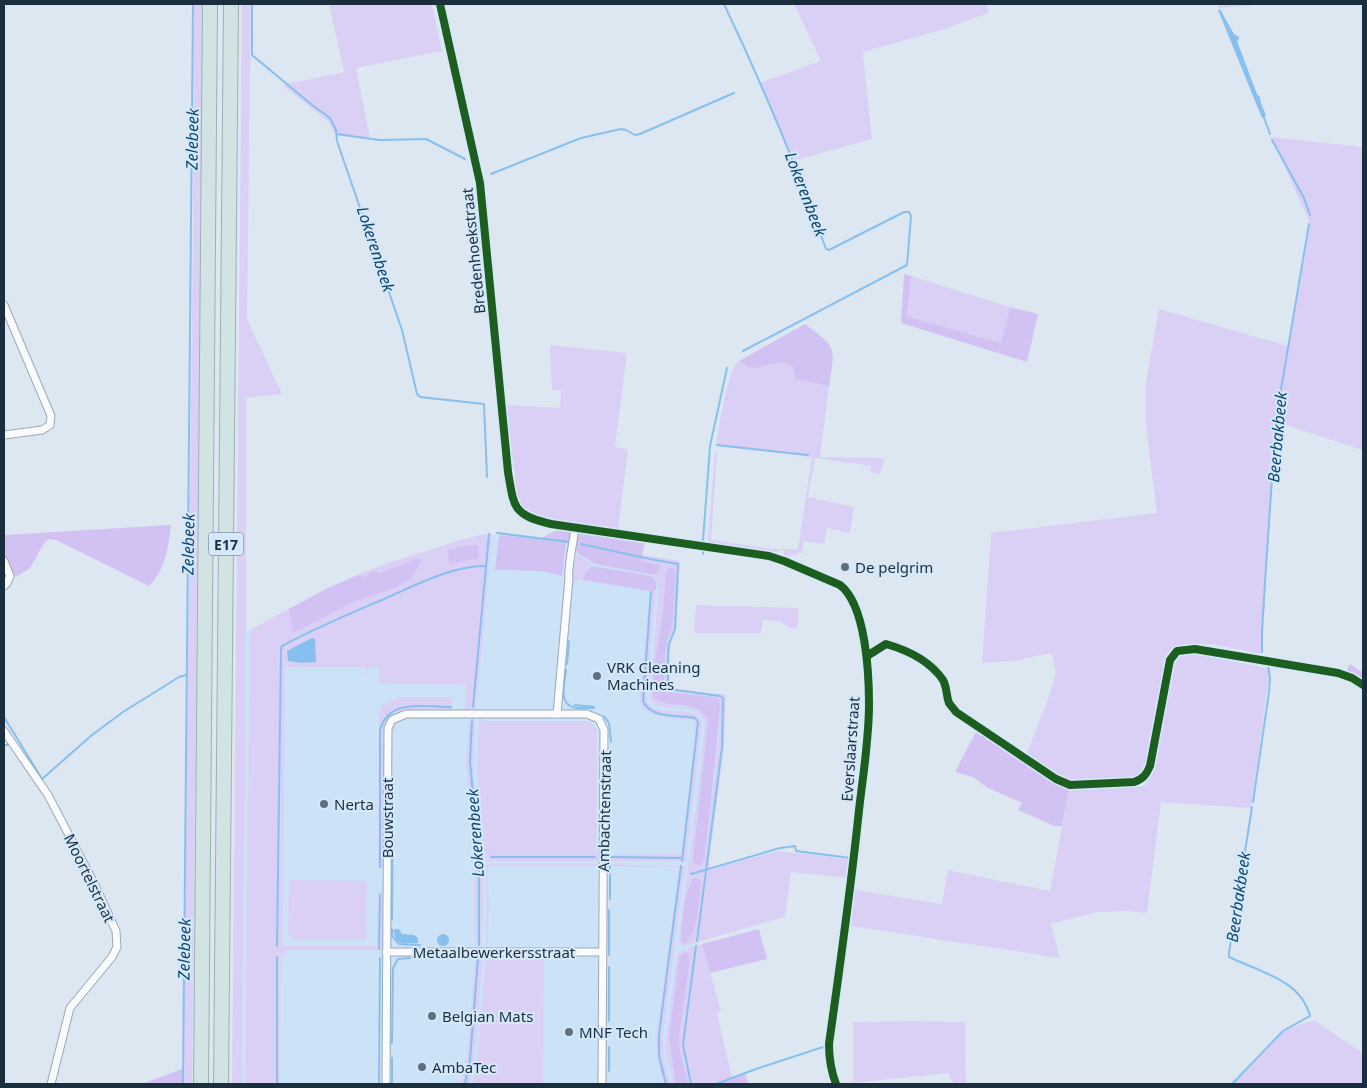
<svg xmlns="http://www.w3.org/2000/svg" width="1367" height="1088" font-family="'Noto Sans',sans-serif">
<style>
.built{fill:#cce3f7}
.green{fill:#dad0f5;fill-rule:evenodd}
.forest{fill:#d2c2f3}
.water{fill:#87c0ee}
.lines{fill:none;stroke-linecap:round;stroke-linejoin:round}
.stream{stroke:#87c0ee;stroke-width:2}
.minor-casing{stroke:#9ba8b4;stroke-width:9}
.motorway-casing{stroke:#9ab1b5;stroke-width:16}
.minor{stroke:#fafbfd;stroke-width:7}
.motorway{stroke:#d2e3e3;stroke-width:14}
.cycleway-casing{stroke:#d5e8f9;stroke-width:11}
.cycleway{stroke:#1b5e20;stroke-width:8}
.poi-dot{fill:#5e6f7d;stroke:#d5e8f9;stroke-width:2}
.labels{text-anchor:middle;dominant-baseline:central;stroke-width:4;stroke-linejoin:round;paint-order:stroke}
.shield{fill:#d5e8f9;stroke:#526676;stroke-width:1}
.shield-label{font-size:14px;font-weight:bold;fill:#1a2e3e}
.street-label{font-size:15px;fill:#1a2e3e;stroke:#d5e8f9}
.poi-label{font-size:15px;fill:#1a2e3e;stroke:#d5e8f9;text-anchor:start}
.water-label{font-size:16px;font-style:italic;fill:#0b476f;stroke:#d5e8f9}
</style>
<rect width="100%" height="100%" fill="#dde7f1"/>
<path class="built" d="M485,534L540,539L680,561L676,630L670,644L669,688L726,695L724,747L684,1044L693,1084H242L246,632L328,588L379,566L461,540Z"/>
<g class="green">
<path d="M194,4H203L192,1084H182L183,917H185L193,234Z"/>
<path d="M242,4H251L247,319L282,394L246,398V632L242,1084H232Z"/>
<path d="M329,4H432L442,51L356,68L370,138L336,136L329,122L282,85L344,72Z"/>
<path d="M794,4H987L989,13L941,30L863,52L872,139L792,161L759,83L821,61Z"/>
<path d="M1218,4H1267L1219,8Z"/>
<path d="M1271,137L1363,147V450L1275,422L1262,654L1212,644L1178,645L1173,647L1168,656L1145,771C1142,774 1140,778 1136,779C1126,783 1075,784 1065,781C1051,775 1039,762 1027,753L1050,694L1056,672L1051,653L1014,661L982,663L991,533L1157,513L1146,427V381L1159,309L1288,346L1310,223Z"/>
<path d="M911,276L1010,307L1001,343L907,316Z"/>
<path d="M550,345L627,353L615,447L628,449L618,530L547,520L534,516L523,509L518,500L506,405L560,408L561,390H552Z"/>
<path d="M739,361L751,369L782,362L793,367L795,379L829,386L820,457L885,458L880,474L870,472L871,466L815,458L808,497L854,507L850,533L827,528L824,544L804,541L802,553L797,552L798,555H792L788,557L784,556V551L778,550L777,552L770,553L709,542L708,538L715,452L717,454L711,540L773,549H798L812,457L718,446L716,448C718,431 727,369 739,361Z"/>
<path d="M485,534H492L476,710L465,709V685L379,684V668H368V675H366V667H285L283,946H377L378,893H383V946L381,950H286L285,955L281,956L280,1084H245L250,630L328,588L379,566L461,540Z"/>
<path d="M576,555H579L593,566L585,573L583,580H579L574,582L573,581Z"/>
<path d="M643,555L680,561L676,630L670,644L669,688L726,695L724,747L708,870L778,851L850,859L848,878L791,872L785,917L684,946L681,945L679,938L701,767L705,722L701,715L694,710L658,706L655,705L650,699L659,584L653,575L658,572L640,561ZM666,572L675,580L673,621L665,651V691L714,697L720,706L718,748L704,860L694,865L693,859L708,719C701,705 688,709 676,706C668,703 660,699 653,696L654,669L663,612Z"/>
<path d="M656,590L646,695C647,699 647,704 650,706C663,717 696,704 702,722L686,861H608V855L681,854L695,738V722L694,720C682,719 652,718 644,709C639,704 640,696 640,690L650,591Z"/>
<path d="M696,605L798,608V629L790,628L779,621L763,620L761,633H694Z"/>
<path d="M1185,654H1201L1270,669L1251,808L1161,802L1147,913L1127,911L1097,912L1051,924L1060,958L851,926L855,890L942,904L948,870L1050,891L1069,790L1145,786L1153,767L1174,663L1178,657Z"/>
<path d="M398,697H451L453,700L451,710C433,710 393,703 385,724C383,729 384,735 383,740V868L378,867L379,713L381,706Z"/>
<path d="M479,718H482L481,721H588L593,725L597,730L596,853H600V861H486L477,769Z"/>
<path d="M469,720L475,721V723L473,770L483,879L482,945H476L475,942L474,856L466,764Z"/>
<path d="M486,864H600V866H489L488,869L489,906L488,948H486L487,901Z"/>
<path d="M608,864L685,866L663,1035L664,1061L670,1084H663L657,1057L656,1039L679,867L611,866H608Z"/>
<path d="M289,880L367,881L366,938L363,940H295L288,934Z"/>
<path d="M702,944L721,1011L717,1013L732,1078L712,1084H686L680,1051L679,1037L690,960L679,959L669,1037L676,1084H673L665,1046L677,955L680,951Z"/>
<path d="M486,955L489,956L490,960L544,959L543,1084H473L478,1054Z"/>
<path d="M475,958L482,959L476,1047L469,1084H461L467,1057Z"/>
<path d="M1314,1020L1363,1053V1084H1231L1287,1029Z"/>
<path d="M914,1021L965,1022L966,1084H954L948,1073L853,1083V1022Z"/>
</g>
<g class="forest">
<path d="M904,274L911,276L907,316L1001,343L1010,307L1038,314L1027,362L901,323Z"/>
<path d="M805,324C838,349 835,346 829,386L795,379L793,367L782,362L751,369L739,361Z"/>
<path d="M171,525C168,548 166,569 149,586L56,540L48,539L43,545L30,568L16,577L4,558V535Z"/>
<path d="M559,530L645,543L641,561L660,565L658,572L653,575L595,564L576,552L577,545L566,543L562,576L541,571L495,570L499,535L540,539L552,532Z"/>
<path d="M471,545H478L479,556L477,559L468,560L450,564L447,550Z"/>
<path d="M416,559H420L421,562L412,578L397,587L355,601L295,632L292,630L289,609L328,588L358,575L365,577L374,571L380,573Z"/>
<path d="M593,566L651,576L657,582L656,590L650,591L583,580L585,573Z"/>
<path d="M668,568H673L675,571V580L673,621L665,651L664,688L667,692L714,697L719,700L720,706C716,757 710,809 704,861L700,865H694L693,859L708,719C698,698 668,712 653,696L654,669L663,612L666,572Z"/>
<path d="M1350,664L1363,673V681L1346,672Z"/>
<path d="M977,730L1069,790L1062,826H1055L1018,810L1022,803L988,788L973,777L955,772Z"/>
<path d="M694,878L700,879L701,882C698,901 700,932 684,944L681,942C682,924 683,892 694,878Z"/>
<path d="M759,929L767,959L710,973L702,944Z"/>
<path d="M684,953L688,954L690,960L679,1037L680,1051L687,1082L686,1084H676L669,1037L679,958Z"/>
<path d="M182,1069V1084H142Z"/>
<path d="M745,1074L749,1084H712Z"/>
</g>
<g class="water">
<path d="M1220,9L1234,34L1239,37V39L1237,41L1257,94L1260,97V100L1266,116L1262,118L1218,10Z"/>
<path d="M312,638L315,639L316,662L301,663L288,661L287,651Z"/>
<path d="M395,929H399L402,934L414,935L418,938V943H401L396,940L393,931Z"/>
<circle cx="443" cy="940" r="6"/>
</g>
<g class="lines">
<g class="stream">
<path d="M252,4V55L312,105L330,118L336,130L337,141L402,330L417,394L420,397L484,404L487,477"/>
<path d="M724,4C762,84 796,164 826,249L829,250L904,212H909L911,216L907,265L743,351"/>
<path d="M1263,115L1270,134"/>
<path d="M337,134L379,140L426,139L465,159"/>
<path d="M1272,140L1304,198L1310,215"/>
<path d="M491,174L581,138L621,129L626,130L635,135L640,134L734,93"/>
<path d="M717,445L808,455"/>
<path d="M497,533L569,542"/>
<path d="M703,541L710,446L727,368"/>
<path d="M581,544L650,559L678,564L675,629L669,644L668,654V689L720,696L723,698L722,747L697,941"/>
<path d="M703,551V554"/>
<path d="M651,592L643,701C651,719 678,715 695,718L698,722L682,861"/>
<path d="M1262,652V631L1265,582L1276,419L1309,224"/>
<path d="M567,664L569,641"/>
<path d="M566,670C565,682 558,703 573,707C579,709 587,708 594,708"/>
<path d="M575,705L594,707"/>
<path d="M473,707L489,534"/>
<path d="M604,716L609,723L611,742"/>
<path d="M4,717L42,779L92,735L123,712L179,677L186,675"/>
<path d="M472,720L470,762L479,857V945"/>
<path d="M4,745H8"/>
<path d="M610,785L611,765"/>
<path d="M610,795V808"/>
<path d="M1253,802L1269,692L1270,678L1268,665"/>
<path d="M610,835V817"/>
<path d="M610,846V844"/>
<path d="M491,857H595"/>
<path d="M611,857L682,858"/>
<path d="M380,867V730C389,698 425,707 451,707"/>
<path d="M691,874L780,848L795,846L796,851L851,858"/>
<path d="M610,899V866"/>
<path d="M609,910V955"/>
<path d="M392,920L393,808"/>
<path d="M392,929V936L399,944L420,945"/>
<path d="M277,946L281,649L282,646C315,628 349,614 384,599C414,586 453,565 486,566"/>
<path d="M379,949L380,895"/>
<path d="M415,958H427"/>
<path d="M432,958H445"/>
<path d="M450,958H461"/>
<path d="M468,958H471"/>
<path d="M609,1021V967"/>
<path d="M609,1035V1028"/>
<path d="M392,1043L393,968L398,959L410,958"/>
<path d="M609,1071V1047"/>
<path d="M183,1084L193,4"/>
<path d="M277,1084V957"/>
<path d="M379,1084L380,958"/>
<path d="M392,1084V1058"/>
<path d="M465,1084L470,1060L478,958"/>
<path d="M666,1084L659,1056V1034L681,866"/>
<path d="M691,1084L683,1045L696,946"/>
<path d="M716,1084L756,1069L823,1047"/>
<path d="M1232,1084L1283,1031L1310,1016C1301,980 1260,972 1229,957V953L1252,807"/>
</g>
<g class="minor-casing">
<g id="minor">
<path d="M440,4L480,183L508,472C514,508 513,515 551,524L769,556L784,561L840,585C866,605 869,674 869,704C869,740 863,775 859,810C851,888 840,966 829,1044C829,1059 831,1071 836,1084"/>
<path d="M4,305L51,416L50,425L42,430L4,435"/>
<path d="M4,561L10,576L7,583L4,586"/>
<path d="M557,714L569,578C567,571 574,538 575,528"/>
<path d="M4,731L48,795L95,885L116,931L117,947L112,957L70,1008L51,1084"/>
<path d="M386,952H602"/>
<path d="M386,1084L388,728L392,720L406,714H587L599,719L604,730L602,1084"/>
</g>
</g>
<g class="motorway-casing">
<g id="motorway">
<path d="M201,1084L210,4"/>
<path d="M221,1084L231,4"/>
</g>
</g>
<use href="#minor" class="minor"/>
<use href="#motorway" class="motorway"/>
<g class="cycleway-casing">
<g id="cycleway">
<path d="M440,4L480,183L508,472C514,508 513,515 551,524L769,556L784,561L840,585C866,605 869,674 869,704C869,740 863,775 859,810C851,888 840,966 829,1044C829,1059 831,1071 836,1084"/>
<path d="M867,656L886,644C907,650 930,661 943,680C947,687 946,695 949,703C951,706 954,709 956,712L1056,779L1070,785L1134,782C1143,779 1146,775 1150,766L1170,660L1177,651L1195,649L1338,673L1352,678L1363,685"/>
</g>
</g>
<use href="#cycleway" class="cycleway"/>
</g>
<g class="poi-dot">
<circle cx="845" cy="567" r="5"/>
<circle cx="597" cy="676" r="5"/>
<circle cx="324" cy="804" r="5"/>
<circle cx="432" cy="1016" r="5"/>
<circle cx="569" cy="1032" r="5"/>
<circle cx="422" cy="1067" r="5"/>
</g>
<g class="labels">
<rect class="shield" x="208.5" y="532.5" width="35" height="23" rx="4"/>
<g class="shield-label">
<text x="226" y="544">E17</text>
</g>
<g class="street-label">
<text transform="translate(473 251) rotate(-96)">Bredenhoekstraat</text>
<text transform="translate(850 749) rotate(-86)">Everslaarstraat</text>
<text transform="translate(604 811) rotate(-89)">Ambachtenstraat</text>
<text transform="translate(387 818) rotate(-90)">Bouwstraat</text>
<text transform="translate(90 878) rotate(64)">Moortelstraat</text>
<text x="494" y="952">Metaalbewerkersstraat</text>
</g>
<g class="poi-label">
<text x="855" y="567">De pelgrim</text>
<text x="607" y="667">VRK Cleaning<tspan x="607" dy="17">Machines</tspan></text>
<text x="334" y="804">Nerta</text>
<text x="442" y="1016">Belgian Mats</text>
<text x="579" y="1032">MNF Tech</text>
<text x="432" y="1067">AmbaTec</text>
</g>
<g class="water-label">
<text transform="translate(192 139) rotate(-89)">Zelebeek</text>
<text transform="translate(806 194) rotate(69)">Lokerenbeek</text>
<text transform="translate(376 249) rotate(72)">Lokerenbeek</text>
<text transform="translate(1277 437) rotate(-85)">Beerbakbeek</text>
<text transform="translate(188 544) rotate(-89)">Zelebeek</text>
<text transform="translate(475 833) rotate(-94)">Lokerenbeek</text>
<text transform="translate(1238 897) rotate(-82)">Beerbakbeek</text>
<text transform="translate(184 949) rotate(-89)">Zelebeek</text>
</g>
</g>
<rect width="1367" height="1088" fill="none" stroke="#1a2e3e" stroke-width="10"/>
</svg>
